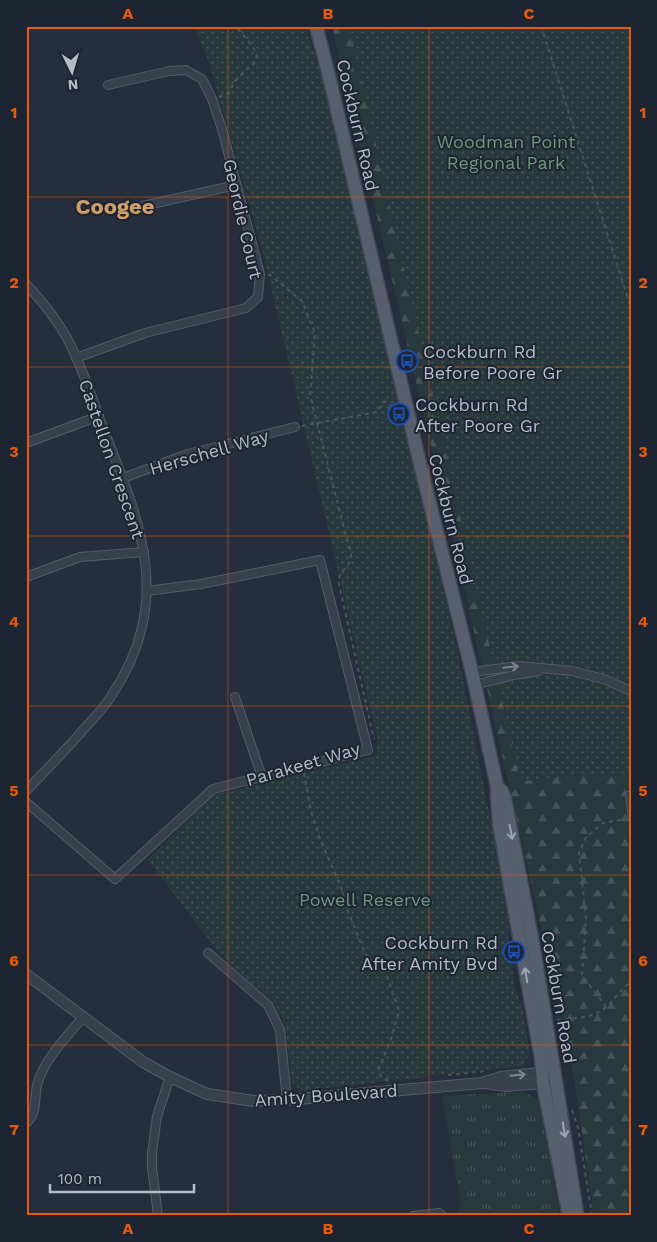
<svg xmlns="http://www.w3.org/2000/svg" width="657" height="1242" font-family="'Work Sans',sans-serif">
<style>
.grass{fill:url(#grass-tufts)}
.forest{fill:url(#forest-firs)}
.park{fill:url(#park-dots)}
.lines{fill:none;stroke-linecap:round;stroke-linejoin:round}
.service-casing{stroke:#545b68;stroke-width:6}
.minor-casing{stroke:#545b68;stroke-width:10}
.tertiary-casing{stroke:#545b68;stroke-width:12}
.primary-casing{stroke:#424956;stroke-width:15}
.path{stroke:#45565b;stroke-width:2;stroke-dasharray:4 4;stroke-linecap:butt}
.service{stroke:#39404d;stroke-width:4}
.minor{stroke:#39404d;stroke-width:8}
.tertiary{stroke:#39404d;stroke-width:10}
.primary{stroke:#575e6d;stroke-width:12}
.oneway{stroke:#7d8491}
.oneway2{stroke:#9ea4b1}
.grid{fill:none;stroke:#e8590c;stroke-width:1;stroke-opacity:0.55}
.labels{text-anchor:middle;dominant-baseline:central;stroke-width:4;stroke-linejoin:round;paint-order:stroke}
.street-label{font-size:18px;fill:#b5bbc8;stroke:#1e2532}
.park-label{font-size:18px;fill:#6e987b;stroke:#1e2532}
.poi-label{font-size:18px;fill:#b5bbc8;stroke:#1e2532;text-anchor:start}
.district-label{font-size:22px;font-weight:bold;fill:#cf9f6a;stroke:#1e2532}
.neatline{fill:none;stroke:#e8590c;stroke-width:2}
.grid-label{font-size:16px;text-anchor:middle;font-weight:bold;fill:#e8590c}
</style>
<defs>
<pattern id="grass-tufts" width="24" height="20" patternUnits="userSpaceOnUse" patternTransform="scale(1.25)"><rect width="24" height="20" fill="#28393e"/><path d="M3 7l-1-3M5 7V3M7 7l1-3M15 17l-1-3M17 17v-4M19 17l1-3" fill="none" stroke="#455458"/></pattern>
<pattern id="forest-firs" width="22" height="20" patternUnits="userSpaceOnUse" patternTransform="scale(1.25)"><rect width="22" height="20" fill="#28393e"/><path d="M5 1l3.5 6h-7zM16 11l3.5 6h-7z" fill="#455458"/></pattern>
<pattern id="park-dots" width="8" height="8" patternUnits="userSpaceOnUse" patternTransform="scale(1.25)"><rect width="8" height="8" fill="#28393e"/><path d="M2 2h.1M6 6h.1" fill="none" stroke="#455458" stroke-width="1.8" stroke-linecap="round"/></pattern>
</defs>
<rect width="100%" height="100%" fill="#262d3d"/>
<path class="grass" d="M522,1092L539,1099L560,1216H458L461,1203L442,1096Z"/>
<path class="forest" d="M332,26H631V1216H594L572,1063L452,534Z"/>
<g class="park">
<path d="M194,26H305L322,77L455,639L509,915L508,935L515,989L522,1006L530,1054L521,1066L301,1091L291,1081L286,1030L282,1017L272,1000L231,966L206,936L148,860L213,795L376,756L378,741L263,253L210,65Z"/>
<path d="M349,26H631V772L520,781Z"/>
</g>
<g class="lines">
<g class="service-casing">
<path id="service" d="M631,794H628L631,819"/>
</g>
<g class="minor-casing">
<g id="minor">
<path d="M125,210L236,185"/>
<path d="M26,284C42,301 56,318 67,338C83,368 93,401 105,433C142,526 173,602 112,695C104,708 93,719 83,730C65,751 45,771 26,791"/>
<path d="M76,358L145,333L246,308L258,297L260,274L222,129L212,99L202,79L186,70L169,71L108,85"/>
<path d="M26,443L99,416"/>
<path d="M123,478L188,454L295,427"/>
<path d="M26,577L80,557L144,552"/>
<path d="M472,672L519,666L572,671L604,679L631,691"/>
<path d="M474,685L514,675L538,671"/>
<path d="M235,697L262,777"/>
<path d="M26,802L115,879L213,789L368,750L320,560L201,584L147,591"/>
<path d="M208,953L268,1005L280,1030L287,1100"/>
<path d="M26,1123C39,1112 33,1096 38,1082C45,1058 68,1036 83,1017"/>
<path d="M158,1216L152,1167V1153L157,1116L170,1077"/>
<path d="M413,1216L439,1213L442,1216"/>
</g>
</g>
<g class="tertiary-casing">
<g id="tertiary">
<path d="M26,974L143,1062L170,1077L207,1094L253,1101L287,1100L482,1083L501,1077L548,1072"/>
<path d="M486,1083L505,1086L556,1082"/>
</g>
</g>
<g class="primary-casing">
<g id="primary">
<path d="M316,26L329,76L421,468L472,672L497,786V796L499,824L541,1058L543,1083L569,1216"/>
<path d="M500,789L502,791L505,799L532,938L556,1082L577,1213"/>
</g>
</g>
<g class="path">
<path d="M541,26L631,308"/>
<path d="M219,97L229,93L234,82L246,70L254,64L257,55L253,47L236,26"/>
<path d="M268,275H270L302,301L315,333L310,395L346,536C349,546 355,557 347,566C343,571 340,574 338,580L374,739"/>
<path d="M302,426L377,412L384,401L395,409V412"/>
<path d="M304,773L311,811L320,839L341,887L347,909L365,953L372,961L384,967L399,1011L391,1039L378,1071L382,1078L389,1081"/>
<path d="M606,1007L582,975L586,918L579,853L586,837L603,823L626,819"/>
<path d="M557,1020C573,1018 593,1019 606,1007C615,999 621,989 631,982"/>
<path d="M448,1075L486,1071"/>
<path d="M572,1110L578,1128L592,1215"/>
</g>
<use href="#service" class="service"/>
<use href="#minor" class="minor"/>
<use href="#tertiary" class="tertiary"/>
<use href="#primary" class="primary"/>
</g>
<defs><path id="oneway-shaft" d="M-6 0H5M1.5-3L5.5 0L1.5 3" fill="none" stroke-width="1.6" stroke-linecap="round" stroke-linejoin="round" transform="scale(1.25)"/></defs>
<g class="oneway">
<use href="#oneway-shaft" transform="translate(511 667) rotate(-6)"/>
<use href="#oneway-shaft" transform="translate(518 1075) rotate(-6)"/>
</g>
<g class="oneway2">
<use href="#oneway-shaft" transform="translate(511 832) rotate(79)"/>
<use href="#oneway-shaft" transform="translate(526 975) rotate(-100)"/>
<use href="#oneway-shaft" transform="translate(564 1130) rotate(81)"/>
</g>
<path class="grid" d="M228,26V1216M429,26V1216M26,197H631M26,367H631M26,536H631M26,706H631M26,875H631M26,1045H631"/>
<defs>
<g id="bus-ring" transform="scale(1.125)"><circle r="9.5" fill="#1e2532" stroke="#1a4fb4" stroke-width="1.5"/><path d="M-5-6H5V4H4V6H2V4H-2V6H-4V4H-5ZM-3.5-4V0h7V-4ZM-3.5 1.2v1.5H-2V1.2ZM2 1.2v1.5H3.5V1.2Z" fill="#1a4fb4"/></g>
</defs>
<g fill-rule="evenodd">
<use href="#bus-ring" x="407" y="361"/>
<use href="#bus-ring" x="399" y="414"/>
<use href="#bus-ring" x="514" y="952"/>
</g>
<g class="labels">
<g class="street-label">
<text transform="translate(358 125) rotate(77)">Cockburn Road</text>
<text transform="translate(243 219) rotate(77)">Geordie Court</text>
<text transform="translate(209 452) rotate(-16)">Herschell Way</text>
<text transform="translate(112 459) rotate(71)">Castellon Crescent</text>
<text transform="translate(451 519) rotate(76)">Cockburn Road</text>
<text transform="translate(303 764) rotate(-16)">Parakeet Way</text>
<text transform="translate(559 997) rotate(80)">Cockburn Road</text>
<text transform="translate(326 1095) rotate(-4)">Amity Boulevard</text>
</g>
<g class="park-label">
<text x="506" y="141">Woodman Point<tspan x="506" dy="21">Regional Park</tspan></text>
<text x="365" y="899">Powell Reserve</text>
</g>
<g class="poi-label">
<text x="423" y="351">Cockburn Rd<tspan x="423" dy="21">Before Poore Gr</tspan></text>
<text x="415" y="404">Cockburn Rd<tspan x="415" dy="21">After Poore Gr</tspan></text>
<text x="498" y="942" text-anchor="end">Cockburn Rd<tspan x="498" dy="21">After Amity Bvd</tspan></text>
</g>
<g class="district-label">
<text x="115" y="206">Coogee</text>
</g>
</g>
<rect width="657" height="1242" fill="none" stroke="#1e2532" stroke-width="55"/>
<g transform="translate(72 72) rotate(175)" stroke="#1e2532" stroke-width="4" paint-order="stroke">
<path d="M0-4L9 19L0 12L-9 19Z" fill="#b5bbc8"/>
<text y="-8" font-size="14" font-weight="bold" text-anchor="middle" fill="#b5bbc8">N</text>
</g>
<path d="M50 1184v8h144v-8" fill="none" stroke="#b5bbc8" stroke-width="2.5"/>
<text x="58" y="1184" font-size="15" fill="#b5bbc8" stroke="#1e2532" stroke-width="4" paint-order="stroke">100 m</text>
<rect x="28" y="28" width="602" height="1186" class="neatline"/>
<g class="grid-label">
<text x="128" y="19">A</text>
<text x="328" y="19">B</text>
<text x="529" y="19">C</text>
<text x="14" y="118">1</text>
<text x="643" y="118">1</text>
<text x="14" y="288">2</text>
<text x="643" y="288">2</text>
<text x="14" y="457">3</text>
<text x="643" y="457">3</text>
<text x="14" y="627">4</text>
<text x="643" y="627">4</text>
<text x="14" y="796">5</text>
<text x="643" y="796">5</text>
<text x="14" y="966">6</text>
<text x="643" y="966">6</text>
<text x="14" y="1135">7</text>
<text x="643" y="1135">7</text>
<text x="128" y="1234">A</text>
<text x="328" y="1234">B</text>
<text x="529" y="1234">C</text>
</g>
</svg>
